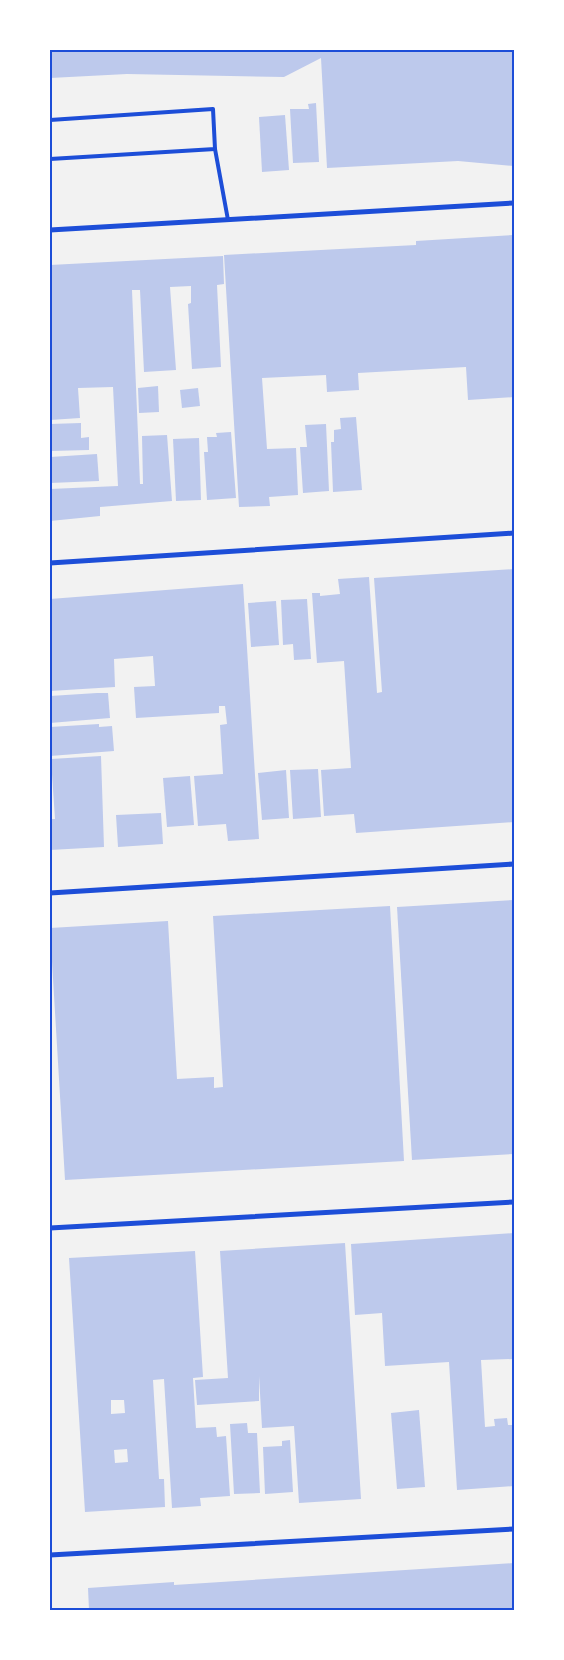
<svg xmlns="http://www.w3.org/2000/svg" width="564" height="1660" font-family="'Open Sans',sans-serif">
<style>
.building{fill:#bdc9ec;fill-rule:evenodd}
.lines{fill:none;stroke-linecap:round;stroke-linejoin:round}
.service{stroke:#1d4ed8;stroke-width:4}
.minor{stroke:#1d4ed8;stroke-width:5}
.neatline{fill:none;stroke:#1d4ed8;stroke-width:2}
</style>
<rect width="100%" height="100%" fill="#f2f2f2"/>
<g class="building">
<path d="M50,50H514V166L458,161L327,168L321,58L284,77L127,74L50,78Z"/>
<path d="M316,103L319,162L293,163L290,109H309L308,104Z"/>
<path d="M285,115L289,170L262,172L259,117Z"/>
<path d="M514,235V397L468,400L466,367L358,373L359,390L327,392L326,375L262,378L267,449L296,448L298,495L269,497L270,506L239,507L224,255L416,245V241Z"/>
<path d="M223,256L224,284L217,285L221,367L192,369L188,304L191,303V286L170,287L176,370L144,372L140,290H132L140,484H143L142,436L167,435L172,501L100,507V516L50,521V489L118,486L113,387L78,388L80,418L50,420V265Z"/>
<path d="M158,386L159,412L139,413L138,388Z"/>
<path d="M198,388L200,406L182,408L180,390Z"/>
<path d="M356,417L362,490L333,492L331,442H334V430L341,429L340,418Z"/>
<path d="M81,423V438L89,437V450L50,451V424Z"/>
<path d="M326,424L329,491L303,493L300,447H307L305,425Z"/>
<path d="M231,432L236,498L207,500L204,452H208L207,437H217L216,433Z"/>
<path d="M199,438L201,500L176,501L173,439Z"/>
<path d="M97,454L99,481L50,483V457Z"/>
<path d="M514,569V822L356,833L354,814L324,816L321,770L351,768L344,661L317,663L312,593H320V596L340,594L338,579L369,577L377,693L382,692L374,578Z"/>
<path d="M243,584L259,839L228,841L226,824L198,826L194,776L223,774L220,725L227,724L225,706H219V713L136,718L134,687L155,686L153,656L114,659L115,687L50,691V599Z"/>
<path d="M307,599L311,659L294,660L293,644L283,645L281,600Z"/>
<path d="M276,601L279,645L251,647L248,603Z"/>
<path d="M97,693H108L110,718L50,723V696Z"/>
<path d="M99,724V727L112,726L114,751L50,756V727Z"/>
<path d="M101,756L104,847L50,850V819H55L51,759Z"/>
<path d="M318,769L321,817L293,819L290,770Z"/>
<path d="M286,770L289,818L262,820L258,773Z"/>
<path d="M190,776L194,825L167,827L163,778Z"/>
<path d="M161,813L163,844L118,847L116,815Z"/>
<path d="M514,900V1154L412,1160L397,907Z"/>
<path d="M390,906L404,1161L65,1180L50,928L168,921L177,1079L214,1077V1088L223,1087L213,916Z"/>
<path d="M514,1233V1359L481,1360L485,1427L495,1426L494,1419L507,1418L508,1425H514V1486L457,1490L449,1362L385,1366L382,1313L355,1315L351,1244Z"/>
<path d="M345,1243L361,1499L299,1503L294,1426L262,1428L259,1376V1401L197,1405L195,1380L228,1378L220,1251Z"/>
<path d="M195,1251L203,1377L193,1378L196,1428L216,1427L217,1437L226,1436L230,1496L200,1498L201,1506L172,1508L164,1379L153,1380L159,1479H164L165,1507L85,1512L69,1258ZM111,1400H124L125,1413L111,1414ZM127,1449L128,1462L115,1463L114,1450Z"/>
<path d="M419,1410L425,1487L397,1489L391,1413Z"/>
<path d="M247,1423L248,1433H257L260,1493L234,1494L230,1424Z"/>
<path d="M290,1440L293,1492L265,1494L263,1447L282,1446V1441Z"/>
<path d="M514,1563V1610H89L88,1588L174,1582V1585Z"/>
</g>
<g class="lines">
<g class="service">
<path d="M50,120L213,109L215,149L50,159"/>
<path d="M215,149L228,220"/>
</g>
<g class="minor">
<path d="M50,230L514,203"/>
<path d="M50,563L514,533"/>
<path d="M50,893L514,864"/>
<path d="M50,1228L514,1202"/>
<path d="M50,1555L514,1529"/>
</g>
</g>
<rect width="564" height="1660" fill="none" stroke="#ffffff" stroke-width="102"/>
<rect x="51" y="51" width="462" height="1558" class="neatline"/>
</svg>
